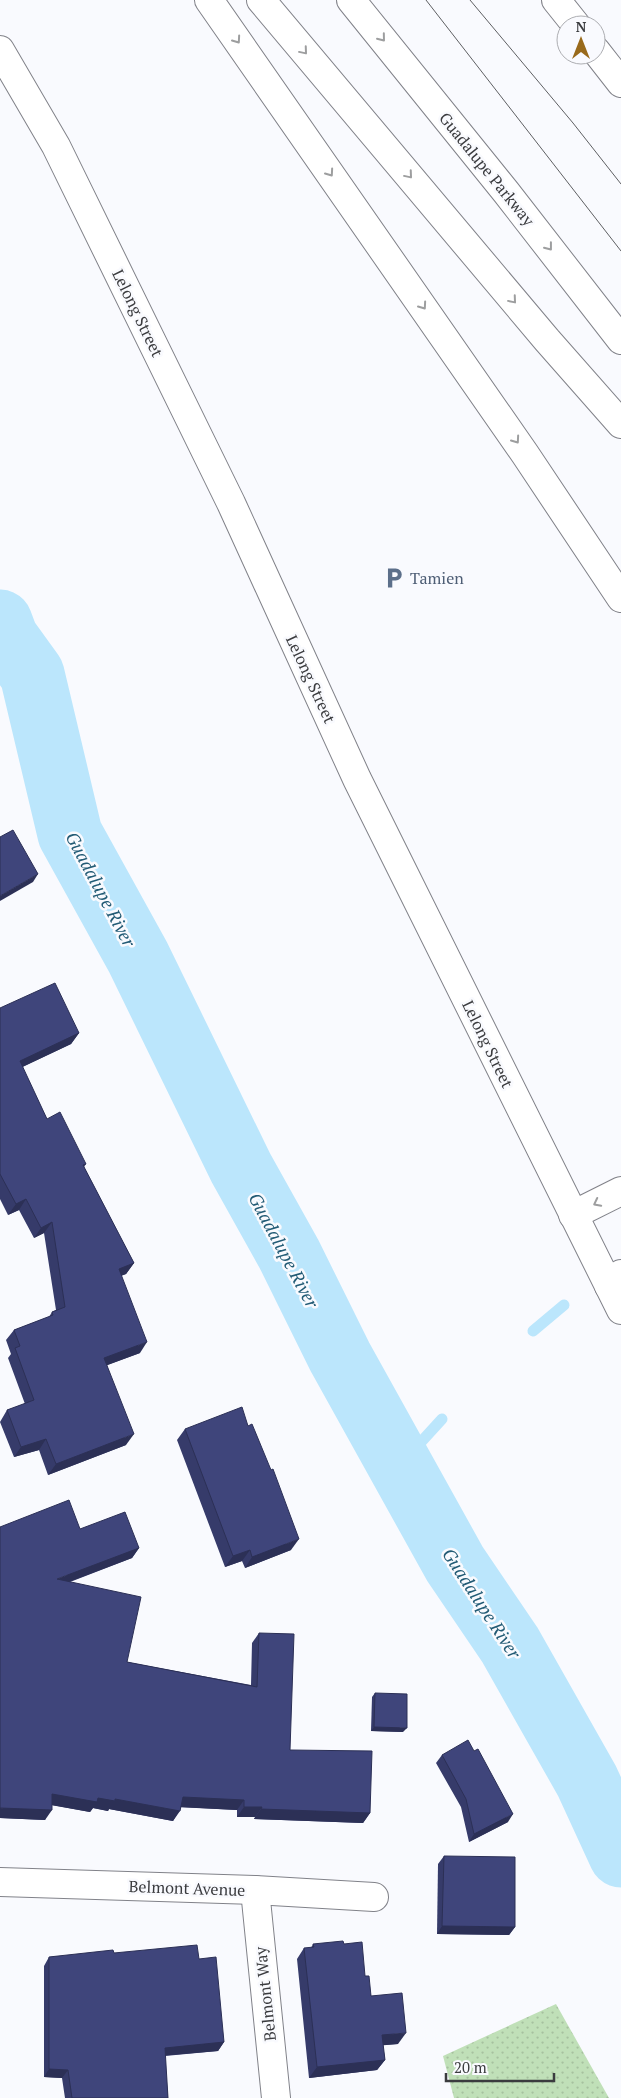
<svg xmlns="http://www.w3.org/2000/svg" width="621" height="2098" font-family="'PT Serif',serif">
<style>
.garden{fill:url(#garden-dots)}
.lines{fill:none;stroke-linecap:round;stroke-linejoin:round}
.stream{stroke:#bbe6fc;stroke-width:11}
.river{stroke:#bbe6fc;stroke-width:65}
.minor-casing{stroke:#818289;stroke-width:30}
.major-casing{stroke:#818289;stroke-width:30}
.highway-casing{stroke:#818289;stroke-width:30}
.minor{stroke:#fff;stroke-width:28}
.major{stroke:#fff;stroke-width:28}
.highway{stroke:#fff;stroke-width:28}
.tram{stroke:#5e5f62;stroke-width:1}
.wall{fill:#363b6a}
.shaded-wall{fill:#2c3056}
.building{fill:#3f457b;stroke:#2c3056}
.oneway{stroke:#9d9e9f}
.labels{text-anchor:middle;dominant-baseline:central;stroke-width:5;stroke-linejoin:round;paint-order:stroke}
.street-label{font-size:16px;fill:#3b3c3f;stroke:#f9fafe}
.service-label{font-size:16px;fill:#4e5e75;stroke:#f9fafe;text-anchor:start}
.water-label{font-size:18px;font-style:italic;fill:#225b75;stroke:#f9fafe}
</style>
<defs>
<pattern id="garden-dots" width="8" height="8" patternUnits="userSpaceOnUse" patternTransform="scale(1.25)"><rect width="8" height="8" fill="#c0e0b8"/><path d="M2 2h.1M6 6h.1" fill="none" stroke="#a6c19f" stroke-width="1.8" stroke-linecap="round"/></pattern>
</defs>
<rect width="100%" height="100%" fill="#f9fafe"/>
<path class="garden" d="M556,2004L609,2098H454L443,2056Z"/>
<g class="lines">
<g class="stream">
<path d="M533,1331L564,1305"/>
<path d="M400,1465L442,1419"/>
</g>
<path class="river" d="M0,622L6,638L32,674L70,834L138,957L241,1168L289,1254L340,1357L455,1564L510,1645L587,1781L621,1855"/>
<g class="minor-casing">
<g id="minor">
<path d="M0,1882L255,1890L374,1897"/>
<path d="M255,1890L276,2098"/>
</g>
</g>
<g class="major-casing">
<path id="major" d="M0,50L56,146L231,503L357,779L621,1310"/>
</g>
<g class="highway-casing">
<g id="highway">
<path d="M209,0L525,454L621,598"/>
<path d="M261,0L547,340L621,424"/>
<path d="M351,0L506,192L621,340"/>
<path d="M556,0L576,25"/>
<path d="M596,51L621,83"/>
<path d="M573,1215L621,1191"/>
<path d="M609,1286L621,1274"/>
</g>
</g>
<use href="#minor" class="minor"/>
<use href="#major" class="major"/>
<use href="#highway" class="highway"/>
<g class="tram">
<path d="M426,0L621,251"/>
<path d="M470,0L573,123L621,184"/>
</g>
</g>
<g class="wall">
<path d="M0,1008L79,1033L71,1044L22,1067L47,1119L86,1164L84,1167L134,1263L126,1274L121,1276L140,1353L107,1365L126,1445L48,1475L39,1450L14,1457L0,1422L7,1410L25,1404L8,1358L11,1354L6,1340L14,1330L49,1317L52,1312L56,1310L44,1233L34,1238L19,1210L8,1215L0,1199Z"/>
<path d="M185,1429L291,1550L245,1568L242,1561L225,1567L177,1440Z"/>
<path d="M80,1529L139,1548L132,1558L70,1582L127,1662L251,1685L252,1643L259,1633L290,1750L370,1813L363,1823L254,1819L255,1817H237V1810L181,1807L173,1821L109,1809L108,1811L93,1808L90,1812L52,1805L45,1820L0,1818Z"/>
<path d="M375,1693L403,1732L371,1731L372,1697Z"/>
<path d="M474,1751L508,1822L469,1842L461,1807L436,1763L442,1755Z"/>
<path d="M444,1856L515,1927L509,1935L437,1934L438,1864Z"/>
<path d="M313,1944H344L365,1976L371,1996L398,2044L383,2045L385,2060L377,2070L309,2078L297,1959L304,1948H311Z"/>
<path d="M114,1953L199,1959L224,2042L218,2051L165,2056L168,2098H65L62,2078L44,2077V1966L49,1957Z"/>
</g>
<g class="shaded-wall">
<path d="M38,874L33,882L0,901V896Z"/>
<path d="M79,1033L71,1044L12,1072L20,1061Z"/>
<path d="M26,1199L19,1210L8,1215L16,1204Z"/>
<path d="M52,1222L44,1233L34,1238L41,1228Z"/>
<path d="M134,1263L126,1274L111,1279L119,1269Z"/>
<path d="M147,1342L140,1353L97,1369L104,1358Z"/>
<path d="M134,1434L126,1445L48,1475L56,1464Z"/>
<path d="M46,1439L39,1450L14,1457L21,1447Z"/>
<path d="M299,1539L291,1550L245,1568L252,1557Z"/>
<path d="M139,1548L132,1558L50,1589L57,1579Z"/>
<path d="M250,1550L242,1561L225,1567L233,1556Z"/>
<path d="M374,1727L407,1728L403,1732L371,1731Z"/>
<path d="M52,1794L115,1799L180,1811L173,1821L109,1809L108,1811L93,1808L90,1812L45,1804Z"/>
<path d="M183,1797L244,1800L237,1810L176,1807Z"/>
<path d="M244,1807H262L255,1817H237Z"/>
<path d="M0,1808L52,1810L45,1820L0,1818Z"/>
<path d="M261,1809L370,1813L363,1823L254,1819Z"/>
<path d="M513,1814L508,1822L469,1842L474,1834Z"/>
<path d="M442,1926L515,1927L509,1935L437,1934Z"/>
<path d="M406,2033L398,2044L375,2046L382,2035Z"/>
<path d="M224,2042L218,2051L159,2056L165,2048Z"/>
<path d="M385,2060L377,2070L309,2078L317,2067Z"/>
<path d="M49,2069L68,2070L62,2078L44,2077Z"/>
</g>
<g class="building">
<path d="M13,830L38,874L0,896V837Z"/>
<path d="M55,983L79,1033L20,1061L47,1119L60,1112L86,1164L83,1165L134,1263L119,1269L147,1342L104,1358L134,1434L56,1464L46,1439L21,1447L7,1410L34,1400L15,1348L20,1346L14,1330L53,1315L52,1312L65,1307L52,1222L41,1228L26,1199L16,1204L0,1174V1008Z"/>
<path d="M242,1407L248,1426L252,1424L271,1470L273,1469L299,1539L252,1557L250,1550L233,1556L185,1429Z"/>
<path d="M69,1500L80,1529L125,1512L139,1548L57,1579L141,1597L127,1662L257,1687L259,1633L294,1634L290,1750L372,1751L370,1813L261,1809L262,1807H244V1800L183,1797L180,1811L115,1799V1801L98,1798L97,1802L52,1794V1810L0,1808V1527Z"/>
<path d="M375,1693L407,1694V1728L374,1727Z"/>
<path d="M468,1740L474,1751L478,1749L513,1814L474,1834L466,1799L442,1755Z"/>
<path d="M444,1856L515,1857V1927L442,1926Z"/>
<path d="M343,1941L344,1944L362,1942L365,1976H369L371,1996L402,1993L406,2033L382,2035L385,2060L317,2067L304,1948L314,1947L313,1944Z"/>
<path d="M197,1945L199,1959L216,1957L224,2042L165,2048L168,2098H72L68,2070L49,2069V1957L113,1950L114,1953Z"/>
</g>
<defs><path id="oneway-chevron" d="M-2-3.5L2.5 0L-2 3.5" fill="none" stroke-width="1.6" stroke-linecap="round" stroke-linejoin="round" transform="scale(1.25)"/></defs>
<g class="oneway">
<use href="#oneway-chevron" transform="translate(382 38) rotate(51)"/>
<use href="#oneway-chevron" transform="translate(237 40) rotate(55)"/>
<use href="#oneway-chevron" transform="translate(304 51) rotate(50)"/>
<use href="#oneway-chevron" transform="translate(330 173) rotate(55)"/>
<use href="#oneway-chevron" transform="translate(409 175) rotate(50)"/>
<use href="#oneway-chevron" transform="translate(549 247) rotate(52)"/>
<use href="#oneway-chevron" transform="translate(513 300) rotate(50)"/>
<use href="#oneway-chevron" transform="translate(423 306) rotate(55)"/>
<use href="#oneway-chevron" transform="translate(516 440) rotate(55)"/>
<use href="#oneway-chevron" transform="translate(597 1203) rotate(153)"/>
</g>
<defs>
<g id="parking-bare" transform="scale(1.725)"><path d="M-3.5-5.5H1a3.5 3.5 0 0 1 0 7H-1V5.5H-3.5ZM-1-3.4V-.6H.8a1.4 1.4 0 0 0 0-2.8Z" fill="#5c6f8a" stroke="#f9fafe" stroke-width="2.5" paint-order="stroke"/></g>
</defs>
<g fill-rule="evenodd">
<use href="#parking-bare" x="394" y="578"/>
</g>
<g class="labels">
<g class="street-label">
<text transform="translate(487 169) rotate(51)">Guadalupe Parkway</text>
<text transform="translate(138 313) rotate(64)">Lelong Street</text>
<text transform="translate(311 679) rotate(65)">Lelong Street</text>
<text transform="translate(488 1044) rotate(64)">Lelong Street</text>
<text transform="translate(187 1888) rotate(2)">Belmont Avenue</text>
<text transform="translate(265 1994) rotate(-96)">Belmont Way</text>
</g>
<g class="service-label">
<text x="410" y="578">Tamien</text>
</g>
<g class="water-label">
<text transform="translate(101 889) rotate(62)">Guadalupe River</text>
<text transform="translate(284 1250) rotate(62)">Guadalupe River</text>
<text transform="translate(482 1603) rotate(57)">Guadalupe River</text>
</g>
</g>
<g transform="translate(581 40)"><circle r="24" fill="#f9fafe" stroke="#adaeb2"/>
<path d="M0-4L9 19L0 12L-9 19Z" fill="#996a1b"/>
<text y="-8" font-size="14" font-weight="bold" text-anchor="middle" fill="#3b3c3f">N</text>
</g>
<path d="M446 2073v8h108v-8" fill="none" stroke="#3b3c3f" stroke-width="2.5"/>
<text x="454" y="2073" font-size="15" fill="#3b3c3f" stroke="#f9fafe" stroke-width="4" paint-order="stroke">20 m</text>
</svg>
